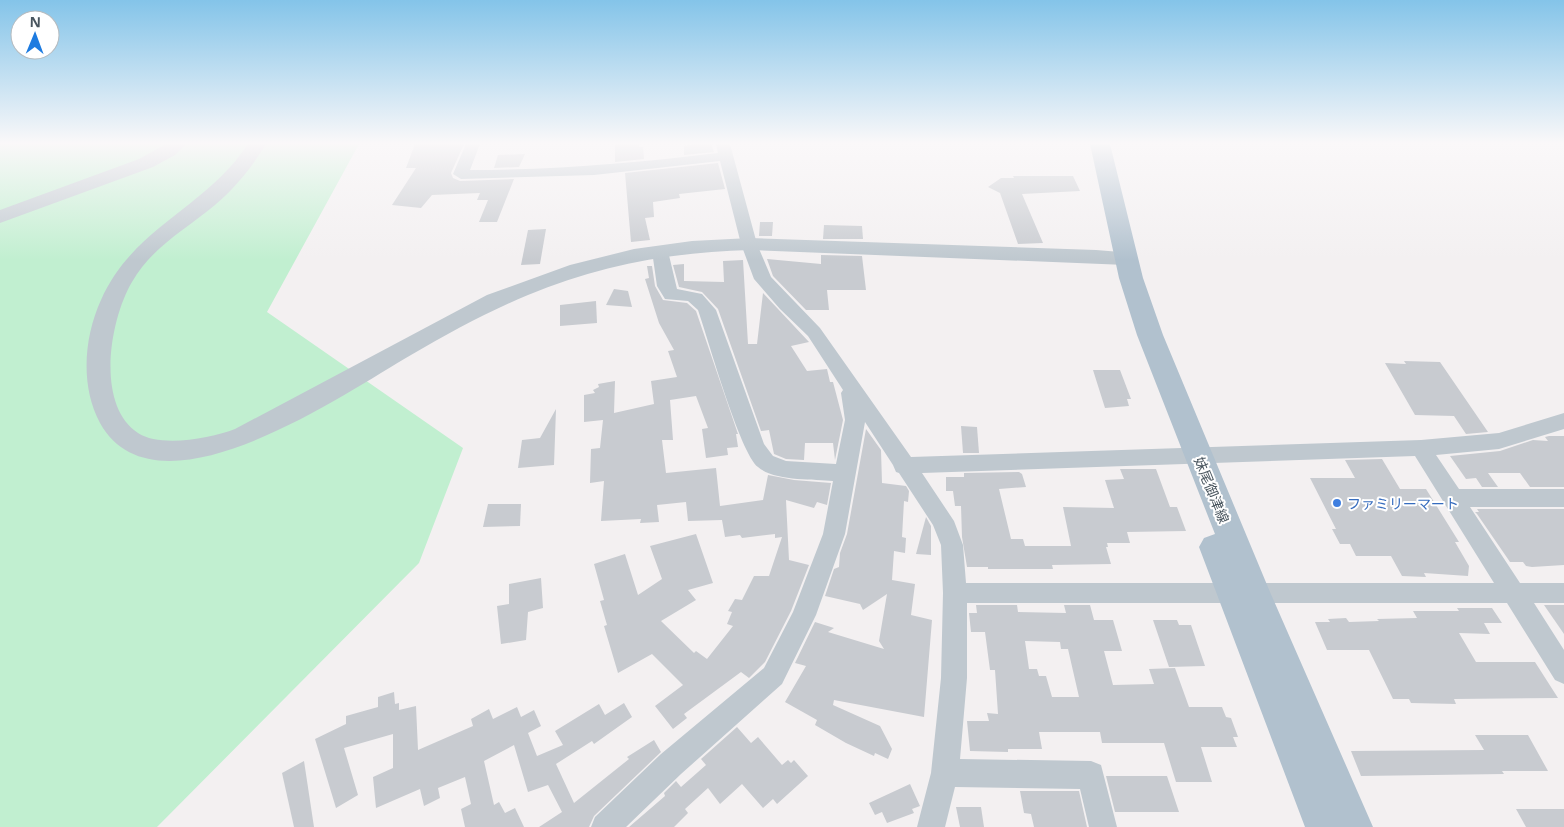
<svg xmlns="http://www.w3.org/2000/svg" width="1564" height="827" font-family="'Open Sans','Noto Sans JP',sans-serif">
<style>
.green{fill:#c1efd0}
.building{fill:#c8cbd0;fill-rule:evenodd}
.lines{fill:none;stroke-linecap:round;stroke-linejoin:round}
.minor{fill:#bfc8cf;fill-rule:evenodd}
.tertiary{fill:#bfc8cf;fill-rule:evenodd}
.primary{fill:#b1c1ce;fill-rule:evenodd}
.shop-dot{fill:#3f7fe0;stroke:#fff;stroke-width:2}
.labels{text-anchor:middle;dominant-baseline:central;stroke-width:4;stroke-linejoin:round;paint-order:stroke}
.street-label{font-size:14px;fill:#49555e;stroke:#fff}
.shop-label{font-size:14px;fill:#366cbe;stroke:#fff;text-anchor:start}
</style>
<rect width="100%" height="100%" fill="#f3f0f1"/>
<path class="green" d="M0,144H359L267,312L463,448L419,563L157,827H0Z"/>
<g class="building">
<path d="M415,144H464L451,173L453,178L460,181L514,179L497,222H479L488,200H477L480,193L432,195L421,208L392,205L416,168H406Z"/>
<path d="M615,144H639V147H643L644,159L615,162Z"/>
<path d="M696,144H711L714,152L684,155V146Z"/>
<path d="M525,154L519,167L494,168L498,155Z"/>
<path d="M718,163L725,189L679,194L680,198L653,202L654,217L645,218L650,240L631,242L625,173Z"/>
<path d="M1013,176H1073L1080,191L1022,194L1043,243L1018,244L1000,193L988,187L1001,178H1014Z"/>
<path d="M760,222H773L772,236H759Z"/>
<path d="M824,225L862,226L863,239H823Z"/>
<path d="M546,229L540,264L521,265L528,230Z"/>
<path d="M821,255L862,256L866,290H827L829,310H806L773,276L767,259L821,264Z"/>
<path d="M743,260L748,344H757L763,293L809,342L791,346L807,371L827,369L830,382H833L843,420L835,460L833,443H805L804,460L786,459L774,454L769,430L761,431L718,309L702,292L679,287L673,265L684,264V281L724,282L723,261Z"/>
<path d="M647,266H652L655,286L663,300L687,303L696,311L738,434H736L738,447L727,448L728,455L706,458L702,429L708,428L696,396L670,400L673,440H662L666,473L716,468L720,506L763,500L768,475L794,480L831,483L827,505L817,502L814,508L786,500L789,560L809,565L791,611L765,662L749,678L741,672L684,714L687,718L673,729L655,706L683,685L652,654L618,673L604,626L607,625L600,601L604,600L594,564L625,554L638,595L662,579L650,546L696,534L713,583L688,590L696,600L661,621L694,653L696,651L707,659L733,626L727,624L732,612L728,611L735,599L742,600L754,576H769L782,537L775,538V534L742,538L740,535L725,537L722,520L688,521L686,502L657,505L659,522L640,523L641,519L601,521L604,481L590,483L591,449L600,448L603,420L584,422V395L595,393L593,390L599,387L598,384L615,381L614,413L654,404L651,381L677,377L668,351L674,350L659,323L645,279L649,278Z"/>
<path d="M614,289L628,291L632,307L606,305Z"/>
<path d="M596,301L597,323L560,326V305Z"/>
<path d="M1404,361L1440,362L1488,432L1466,434L1454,416L1415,415L1385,363L1406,364Z"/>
<path d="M1093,370H1120L1131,399H1127L1129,406L1105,408Z"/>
<path d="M556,409L554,465L518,468L522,440L540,438Z"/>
<path d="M961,426L977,427L979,453H963Z"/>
<path d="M866,429L881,450L882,483L906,486L909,491L908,502L904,501L902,537L906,538L905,553L894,551L892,580L915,584L911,615L932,620L924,717L834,700L833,705L880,726L892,749L888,759L875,753L874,756L846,743L815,725L817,720L785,702L806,666L795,663L815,622L834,628L828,632L884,649L879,641L887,594L863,610L860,604L825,596L834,569L839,567L840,553L847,534Z"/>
<path d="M1549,436H1564V487H1530L1520,473H1488L1498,487H1482L1476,478L1466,479L1450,456L1500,451L1533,440L1548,441L1545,437Z"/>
<path d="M1382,459L1400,489H1426L1459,542H1455L1469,566L1468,576L1424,573L1426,577L1402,576L1391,556H1356L1350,544H1340L1332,529H1336L1310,478H1355L1345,460Z"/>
<path d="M1120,469H1156L1170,507H1177L1186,531L1127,532L1130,543H1107L1108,547H1106L1111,564L1052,565L1053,569H988V567H967L962,537L961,506H955L953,491H946V477H964V473L1019,472L1022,474L1026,487L999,489L1011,539H1023L1025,546H1071L1063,507L1114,508L1105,480L1124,479Z"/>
<path d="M488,504H521L520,526L483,527Z"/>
<path d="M1477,509H1564V565L1532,567L1526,566L1523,562H1510L1477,514L1475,512H1479Z"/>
<path d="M926,517L931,526V555L916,554Z"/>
<path d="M541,578L543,608L528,612L526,640L501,644L497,606L509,604V584Z"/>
<path d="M976,605H1017L1018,612L1066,613L1064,605H1090L1094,620H1113L1122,651H1104L1113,685L1154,684L1149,669L1175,668L1189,707H1222L1226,717L1231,718L1238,737H1233L1237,747H1201L1212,782H1176L1164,743H1102L1100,732H1039L1042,749H1008V752L970,751L967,721H989L987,713L998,714L995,670H990L985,632H971L969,613H977ZM1025,641L1060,642L1061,649H1068L1079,697H1052L1046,676H1039L1037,669H1029Z"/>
<path d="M1544,605H1564V634Z"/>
<path d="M1457,608H1492L1502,623H1484L1490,634L1459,633L1476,662H1535L1558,698L1454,699L1456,704L1411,703L1409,699H1393L1369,650H1327L1315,622H1330L1328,619L1346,618L1349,622L1379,621L1377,619L1417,618L1413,611H1459Z"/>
<path d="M1153,620H1177L1179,625H1191L1205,666L1169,667Z"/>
<path d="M394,692L395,704L399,703V710L416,706L418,750L473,726L471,719L489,709L493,719L517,707L521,717L534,710L541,726L528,733L537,756L563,745L555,731L599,704L605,715L624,703L632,717L594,744L592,741L556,764L574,803L629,759L627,757L654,740L661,752L594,816L589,827H539L562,812L548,785L528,792L514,745L484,761L494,805L499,802L505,813L515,808L524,827H465L461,809L471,804L465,777L438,788L440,798L424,806L420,789L376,808L373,777L393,768V734L344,748L358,795L336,808L315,739L346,724V716L378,707V697Z"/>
<path d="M737,727L751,743L758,737L782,765L788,760L791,763L794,760L808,776L777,804L773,799L763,808L742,784L720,804L708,788L685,809L688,813L674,827H629L665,796L664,793L676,781L681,787L706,765L701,759Z"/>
<path d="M1475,735H1528L1548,771H1502L1504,774L1361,776L1351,751L1484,750Z"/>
<path d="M304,761L314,827H294L282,773Z"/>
<path d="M1106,776H1167L1179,812H1115Z"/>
<path d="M910,784L920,806L912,809L914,813L887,823L882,812L875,815L869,803Z"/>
<path d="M1020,791H1079L1087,827H1034L1031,814L1024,813Z"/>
<path d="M956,807H981L984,827H960Z"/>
<path d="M1516,809H1564V827H1526Z"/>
</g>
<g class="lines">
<path class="minor" d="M466,144H480L470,170C553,170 636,163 718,153L716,144H730L757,244L771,277L820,328L911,457L1421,440L1499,433L1564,413V429L1499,449L1436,455L1459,489H1564V507H1470L1520,583H1564V603H1534L1564,650V684L1555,680L1507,603H967V678L960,759L1091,761L1101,765L1117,827H1089L1080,789L955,787L945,827H917L931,773L941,678L943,593L941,545L933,525L899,473L896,472L893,465L865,422L845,534L816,615L782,684L681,774L626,827H591L595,817L661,754L764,668L793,612L823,534L833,481C813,479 774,481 758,467C740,453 708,339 698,310L688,301L665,299L657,286L652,251L654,247H666L668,251L677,289L702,294L716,310L764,444L773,456L786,461L836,464L845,420L841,393L843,390L808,336L780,309L754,279L741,244L720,161L594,175L461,179L453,174ZM1415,456L1494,583H966L963,545L954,521L922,473Z"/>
<g class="tertiary">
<path d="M166,144H186L175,155L153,167L0,223V210L139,159Z"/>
<path d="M248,144H266C252,167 236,187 215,205C185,230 152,247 132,282C110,319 95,405 138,433C161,448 211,438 235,429L487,295L570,265L634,249L692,241L750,238L1096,250L1133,253L1136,258L1133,263L1126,265L750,250C674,252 599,265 528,295C487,312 449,333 411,355C345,393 157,525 100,423C80,386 84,337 101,300C133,227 206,208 248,144Z"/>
</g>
<path class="primary" d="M1090,144H1110L1143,278L1163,335L1270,592L1373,827H1305L1199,547L1204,538L1215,534L1137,335L1119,278Z"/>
</g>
<linearGradient id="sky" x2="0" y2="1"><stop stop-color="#84c4e9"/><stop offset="0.55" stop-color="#faf8f9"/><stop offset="1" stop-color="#faf8f9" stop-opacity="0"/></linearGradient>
<rect width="1564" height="260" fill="url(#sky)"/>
<circle class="shop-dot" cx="1337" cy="503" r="5"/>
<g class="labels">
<g class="street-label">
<text transform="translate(1212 490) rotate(68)">妹尾御津線</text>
</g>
<g class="shop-label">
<text x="1347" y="503">ファミリーマート</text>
</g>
</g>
<g transform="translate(35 35) rotate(1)"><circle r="24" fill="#ffffff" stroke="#b6bbbf"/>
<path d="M0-4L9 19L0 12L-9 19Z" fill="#1d7be0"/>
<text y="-8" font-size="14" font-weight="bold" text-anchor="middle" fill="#49555e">N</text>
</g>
</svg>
